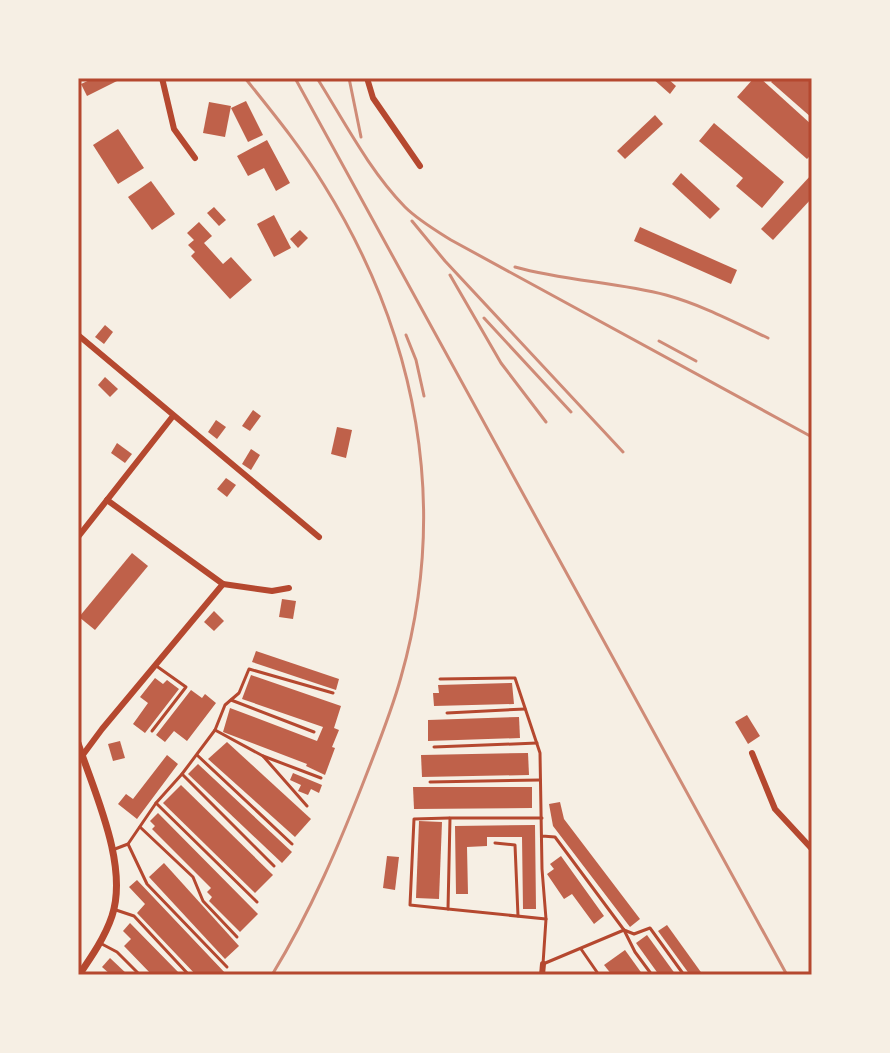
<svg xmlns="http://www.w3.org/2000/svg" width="890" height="1053" font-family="Overpass,sans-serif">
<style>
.building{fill:#bf614a}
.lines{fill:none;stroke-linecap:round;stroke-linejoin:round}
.service{stroke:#b5482f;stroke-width:3}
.minor{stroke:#b5482f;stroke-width:6}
.tertiary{stroke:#b5482f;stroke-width:7}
.rail{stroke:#cf8b77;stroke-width:3}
.neatline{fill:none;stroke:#b5482f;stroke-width:3}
</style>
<rect width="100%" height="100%" fill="#f6efe4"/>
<g class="building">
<path d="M94,78H123L87,96L81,84Z"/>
<path d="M652,78H667L676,86L670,94Z"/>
<path d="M754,78H760L812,125V154L807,159L737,97Z"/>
<path d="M775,78H812V118L771,82Z"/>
<path d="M246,101L263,135L248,142L231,108Z"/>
<path d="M209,102L231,106L225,137L203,133Z"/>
<path d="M655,115L663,124L625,159L617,151Z"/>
<path d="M714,123L784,182L762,208L736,186L743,178L699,141Z"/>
<path d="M118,129L144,168L118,184L93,145Z"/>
<path d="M267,140L290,183L276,191L264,168L248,176L237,156Z"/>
<path d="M681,173L720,209L710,219L672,184Z"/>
<path d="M812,174V198L773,240L761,229Z"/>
<path d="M151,181L175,214L152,230L128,197Z"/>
<path d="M214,207L226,220L219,226L207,213Z"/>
<path d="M274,215L291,248L274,257L257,224Z"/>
<path d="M199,222L212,236L204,243L223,264L231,257L252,280L230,299L191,256L195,252L188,245L194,240L187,233Z"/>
<path d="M640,227L737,270L731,284L634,241Z"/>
<path d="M300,230L308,238L298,248L290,239Z"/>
<path d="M105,325L113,332L104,344L95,337Z"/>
<path d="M105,377L118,389L110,397L98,385Z"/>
<path d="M253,410L261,416L250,431L242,426Z"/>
<path d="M216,420L226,427L217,439L208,432Z"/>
<path d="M337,427L352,430L346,458L331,454Z"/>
<path d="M117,443L132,454L125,463L111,453Z"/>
<path d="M251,449L260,455L251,470L242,464Z"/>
<path d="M226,478L236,485L227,497L217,489Z"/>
<path d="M132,553L148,566L95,630L79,617Z"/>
<path d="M282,599L296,601L293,619L279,617Z"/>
<path d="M214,611L224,621L214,631L204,622Z"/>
<path d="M256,651L339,679L336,690L252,662Z"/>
<path d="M251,675L341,706L334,728L339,730L332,747L335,748L325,775L306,766L307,764L223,732L230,708L317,741L323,727L242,699Z"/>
<path d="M155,678L163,684L167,680L179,689L145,733L133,724L148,703L140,697Z"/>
<path d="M512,683L514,704L434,706L433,693H439L438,685Z"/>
<path d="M191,690L202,698L205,694L216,703L187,741L174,731L165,742L156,735Z"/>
<path d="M747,715L760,736L748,744L735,722Z"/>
<path d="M519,717L520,738L428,741V720Z"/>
<path d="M120,741L125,758L113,761L108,744Z"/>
<path d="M227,742L311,819L295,837L208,759Z"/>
<path d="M528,753L529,775L422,777L421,755Z"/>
<path d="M167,755L178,764L137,819L118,804L126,794L133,799Z"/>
<path d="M198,764L292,852L282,863L188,774Z"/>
<path d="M293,773L322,785L319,793L311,789L308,795L298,791L301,785L290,780Z"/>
<path d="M181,785L273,875L255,893L163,803Z"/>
<path d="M413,787H532V808L414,809Z"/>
<path d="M560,802L564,819L640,919L630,927L553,826L549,804Z"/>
<path d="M158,813L258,914L240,932L209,901L212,897L207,892L211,888L152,829L155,826L150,821Z"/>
<path d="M419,821L442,822L439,899L416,898Z"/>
<path d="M535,825L536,909H523L522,837H487V846L467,847L468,894H456L455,826Z"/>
<path d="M387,856L399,857L395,890L383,888Z"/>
<path d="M561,856L604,916L594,924L572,894L564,899L547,874L554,869L550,864Z"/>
<path d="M164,863L239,946L225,959L149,877Z"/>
<path d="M137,880L227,975H196L137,913L145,904L129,887Z"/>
<path d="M130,923L181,975H152L124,946L131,939L123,931Z"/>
<path d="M667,925L703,975H690L658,931Z"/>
<path d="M647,935L676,975H659L636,943Z"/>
<path d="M625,950L643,975H612L604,965Z"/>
<path d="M110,958L128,975H111L102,967Z"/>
</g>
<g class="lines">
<g class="service">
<path d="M440,679L515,678L540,753L542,869L546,919L543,964L624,930L555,837L542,836"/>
<path d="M231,700L314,732"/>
<path d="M447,713L525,709"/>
<path d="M215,730L263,756L307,806"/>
<path d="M152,731L186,687L155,665"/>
<path d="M434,747L537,743"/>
<path d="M197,755L292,844"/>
<path d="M263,756L321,778"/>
<path d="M182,774L274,866"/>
<path d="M430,782L540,780"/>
<path d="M156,803L257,902"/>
<path d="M542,818H450L448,909L546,919"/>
<path d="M140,827L193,877L203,901L237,937"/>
<path d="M495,843L515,845L518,916"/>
<path d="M128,844L147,884L227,967"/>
<path d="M115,849L128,844L156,803L182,774L215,730L225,705L239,693L249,669L333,693"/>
<path d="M113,909L134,916L189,975"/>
<path d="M448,909L410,905L414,819L449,818"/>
<path d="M624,930L634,934L650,928L684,975"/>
<path d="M624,930L635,952L652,975"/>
<path d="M100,943L117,952L140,975"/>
<path d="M581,949L599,975"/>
</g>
<g class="minor">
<path d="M162,78L174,129L195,158"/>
<path d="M367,78L373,98L420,166"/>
<path d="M78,335L319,537"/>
<path d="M78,537L173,416"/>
<path d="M223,584L272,591L289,588"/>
<path d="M752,753L775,809L812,849"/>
<path d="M82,756L102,729L223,584L107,500"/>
<path d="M542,975L543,964"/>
</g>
<path class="tertiary" d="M78,743C94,792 129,865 112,916C105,937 92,956 79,975"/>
<g class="rail">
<path d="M245,78C273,113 301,147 324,185C417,335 450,505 401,677C392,710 379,742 367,773C340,843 311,911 272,975"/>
<path d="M295,78L787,975"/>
<path d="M317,78C344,121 369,170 405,207C418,220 435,230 451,240L812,437"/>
<path d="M349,78L361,137"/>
<path d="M412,221L445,261L623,452"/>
<path d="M515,267C565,281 616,282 666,295C702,305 734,322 768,338"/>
<path d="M450,275L501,363L546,422"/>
<path d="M484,318L571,412"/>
<path d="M406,335L416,360L424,396"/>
<path d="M659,341L696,361"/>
</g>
</g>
<rect width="890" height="1053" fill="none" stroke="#f6efe4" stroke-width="160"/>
<rect x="80" y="80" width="730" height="893" class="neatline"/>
</svg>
